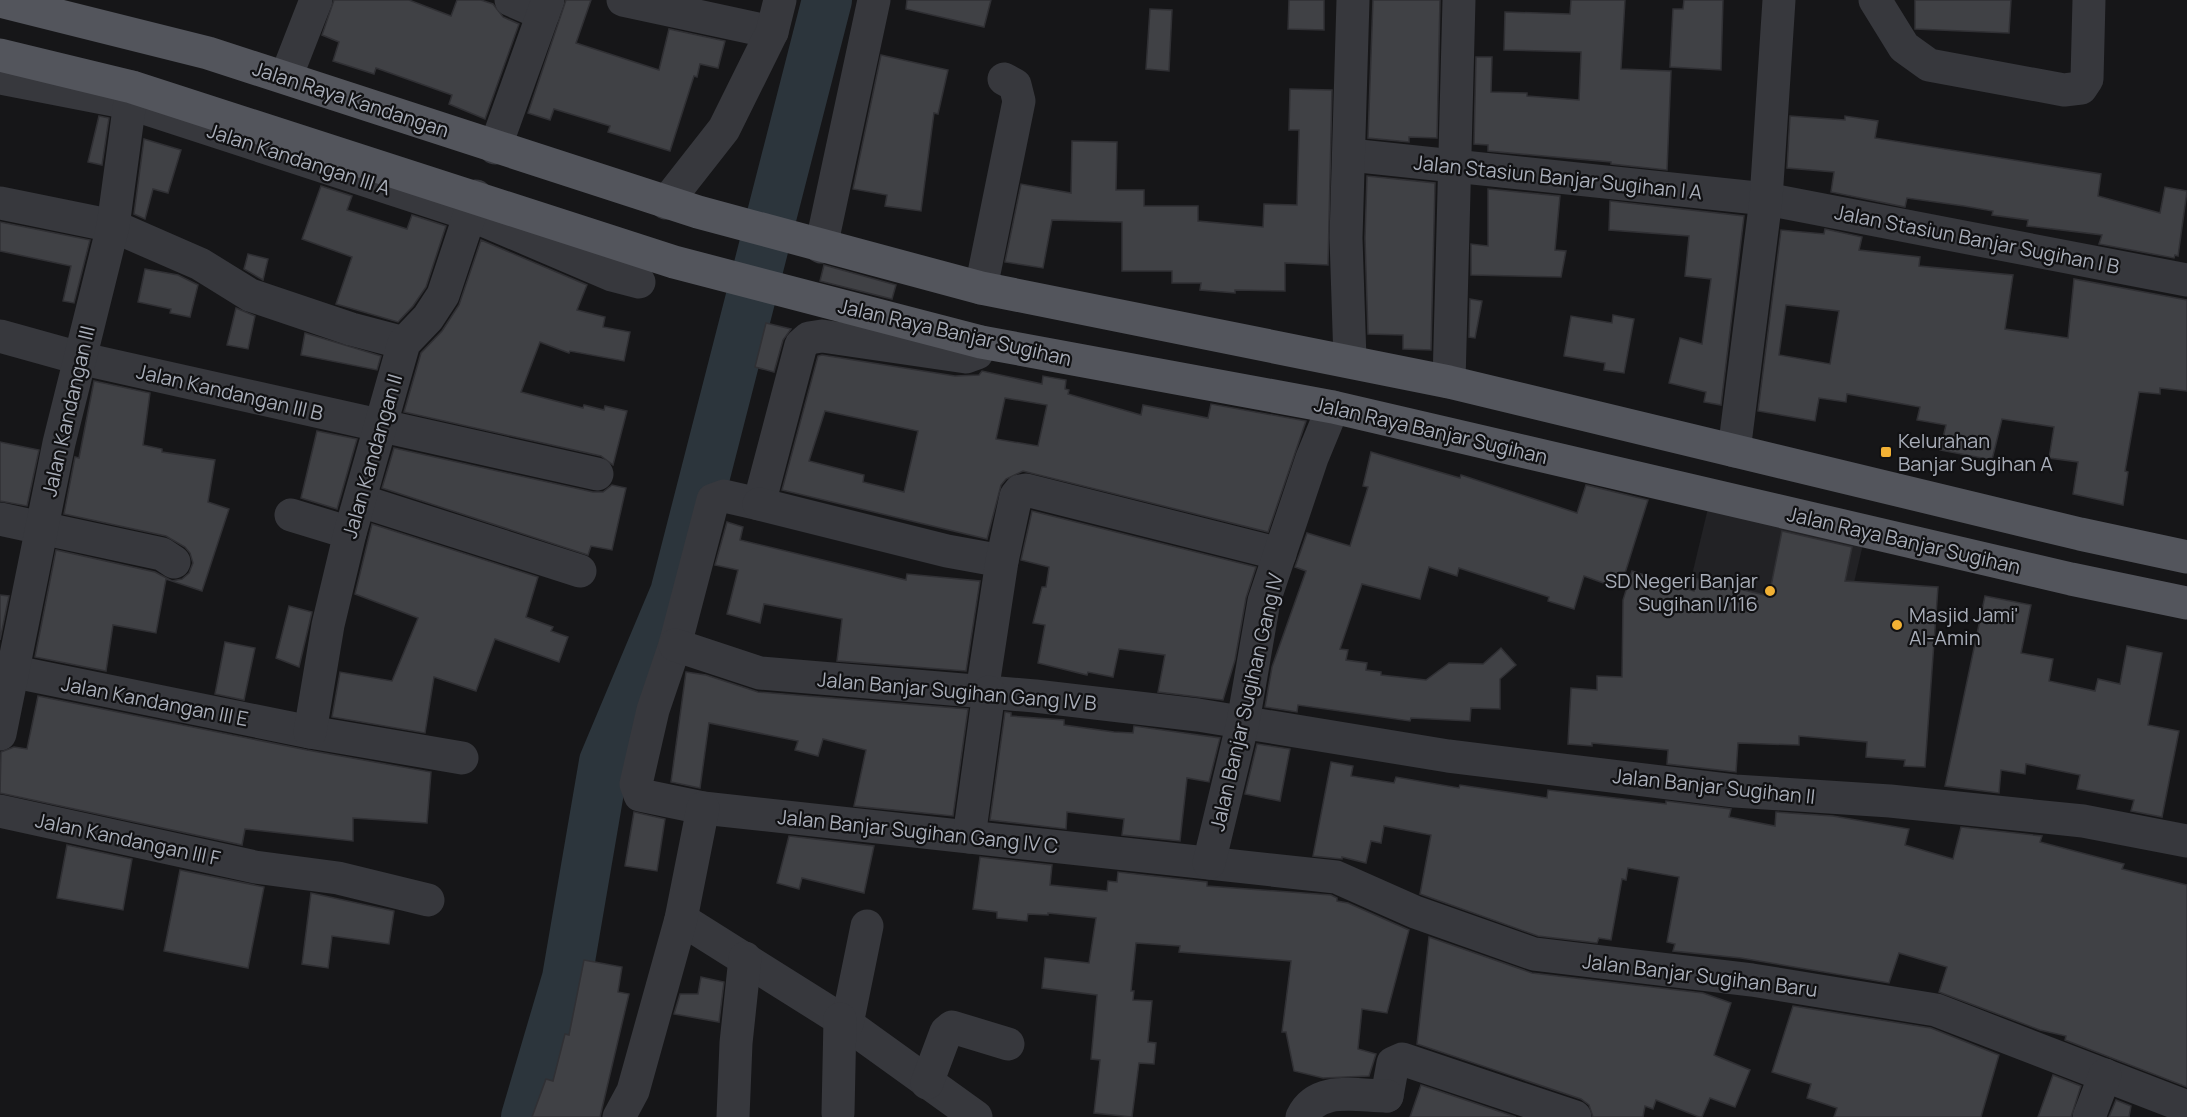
<svg xmlns="http://www.w3.org/2000/svg" width="2187" height="1117" font-family="Manrope,sans-serif">
<style>
.built{fill:#222225}
.lines{fill:none;stroke-linecap:round;stroke-linejoin:round}
.river{stroke:#2c353c;stroke-width:50}
.building{fill:#404145;stroke:#303034;stroke-width:1.5;fill-rule:evenodd}
.minor{stroke:#37383d;stroke-width:33}
.major{stroke:#53555c;stroke-width:33}
.poi-dot{fill:#f2b134;stroke:#111113;stroke-width:2}
.labels{text-anchor:middle;dominant-baseline:central;stroke-width:4.5;stroke-linejoin:round;paint-order:stroke}
.street-label{font-size:20px;fill:#a8adb8;stroke:#111113}
.poi-label{font-size:20px;fill:#a8adb8;stroke:#111113;text-anchor:start}
</style>
<rect width="100%" height="100%" fill="#161618"/>
<path class="built" d="M1709,504L1864,540L1832,677L1676,642Z"/>
<g class="lines">
<path class="river" d="M526,1117L567,978L604,762L675,593L827,0"/>
</g>
<g class="building">
<path d="M334,0H409L451,16L457,0H481L493,4L503,17L519,24L485,119L449,104L452,95L376,68L374,74L333,61L339,42L322,35Z"/>
<path d="M566,0H591L576,43L659,70L669,29L725,41L718,68L700,64L697,77L694,76L670,151L608,132L610,126L554,109L550,120L528,113Z"/>
<path d="M907,0H991L984,27L906,9Z"/>
<path d="M1289,0H1324V30L1288,29Z"/>
<path d="M1373,0H1440L1437,138L1409,137V142L1368,138Z"/>
<path d="M1571,0H1625L1621,69L1671,71L1667,170L1611,164V162L1488,151V145L1474,144L1476,57H1492L1491,92L1527,93V96L1579,100L1581,52L1504,50L1505,12L1570,14Z"/>
<path d="M1684,0H1723L1721,70L1670,67L1673,9H1683Z"/>
<path d="M1915,0H2011L2009,33L1915,29Z"/>
<path d="M1150,9L1172,10L1169,71L1146,69Z"/>
<path d="M881,55L948,70L938,114L934,113L921,211L885,206L887,195L853,189Z"/>
<path d="M1290,89L1332,90L1328,265L1285,263V291L1235,290V293L1200,290L1201,283H1172V271H1122V222L1052,220L1043,268L1005,262L1021,184L1071,193L1072,141L1117,142L1116,190H1144V206H1198V221L1263,227L1264,204L1297,205L1299,130H1289Z"/>
<path d="M99,116L109,118L102,165L88,162Z"/>
<path d="M1790,116L1845,120V116L1878,121L1875,138L2101,174L2098,196L2160,213L2165,187L2187,191L2178,256L2175,255L2174,258L2099,244L2102,235L2027,226L2028,220L1992,215L1993,211L1964,206L1907,198L1905,207L1831,192L1834,172L1787,168Z"/>
<path d="M144,139L181,150L168,193L153,189L145,219L134,214Z"/>
<path d="M1367,176L1435,183L1431,350L1403,349V335L1368,334L1365,238Z"/>
<path d="M321,186L352,196L347,210L407,229L412,215L446,226L426,287L413,306L398,322L336,304L352,257L302,239Z"/>
<path d="M1488,189L1560,196L1555,250L1566,251L1561,277L1471,275V244L1488,246Z"/>
<path d="M1610,201L1744,216L1721,405L1704,402L1706,392L1669,383L1680,338L1702,344L1711,279L1685,276L1689,236L1609,230Z"/>
<path d="M0,222L90,240L74,303L63,301L71,266L0,251Z"/>
<path d="M1825,229L1862,237L1859,250L1920,257L1919,266L2013,275L2005,329L2068,338L2074,279L2187,300V391L2160,388V394L2139,392L2125,471L2128,472L2123,505L2073,494L2078,462L2049,458L2054,427L2002,419L1992,460L1940,450L1946,425L1917,420L1920,407L1847,394L1846,402L1819,398L1815,421L1758,411L1781,230L1824,234ZM1786,305L1839,311L1830,364L1779,355Z"/>
<path d="M481,240L587,285L577,310L605,317L603,327L630,332L624,361L570,351L569,353L540,342L521,392L583,408L584,405L604,410L605,406L627,411L613,465L601,456L404,412L421,353L442,331L459,305Z"/>
<path d="M248,254L268,259L263,280L244,269Z"/>
<path d="M824,265L896,285L892,299L820,281Z"/>
<path d="M145,269L178,275L198,285L190,317L170,313L171,309L138,302Z"/>
<path d="M1470,299L1482,301L1475,338L1469,337Z"/>
<path d="M236,308L255,316L248,349L227,345Z"/>
<path d="M1613,315L1634,319L1624,373L1604,370L1605,363L1564,356L1571,316L1612,323Z"/>
<path d="M766,323L791,329L783,340L774,372L755,367Z"/>
<path d="M305,333L381,356L377,370L301,355Z"/>
<path d="M822,355L955,376L979,375L982,371L1042,384L1043,376L1066,380L1065,389L1069,390L1068,394L1141,415L1143,405L1208,418L1211,404L1306,421L1268,532L1023,471L1006,479L1001,485L987,539L782,490L818,356ZM1005,398L1047,405L1038,446L996,439ZM825,411L918,431L904,492L863,482L864,475L809,461Z"/>
<path d="M94,381L150,393L143,445L162,449V452L215,460L208,502L229,509L202,591L166,579L156,633L113,625L106,671L35,657L56,550L155,572L172,581L182,579L189,573L193,563L190,553L185,547L166,536L64,514L75,457L79,458Z"/>
<path d="M317,431L357,439L337,509L301,498Z"/>
<path d="M0,442L39,450L27,506L0,501Z"/>
<path d="M394,448L593,492H603L612,485L626,488L612,550L591,546L588,555L382,488Z"/>
<path d="M1371,452L1460,478L1461,475L1577,513L1586,485L1648,500L1620,589L1584,576L1574,609L1548,601L1549,597L1459,568L1457,576L1429,567L1420,599L1362,584L1340,649L1348,650L1346,660L1367,663L1366,670L1381,672V675L1426,680L1449,663L1483,664L1501,648L1516,665L1500,679V709L1471,708L1470,721L1411,718L1410,721L1298,705L1297,712L1265,707L1272,667L1306,571L1295,567L1307,533L1350,546L1368,487L1363,486Z"/>
<path d="M1032,511L1256,567L1246,598L1235,660L1223,700L1158,692L1165,655L1119,649L1113,677L1088,672L1087,675L1038,663L1045,625L1033,623L1042,587H1046L1049,567L1021,560Z"/>
<path d="M727,522L743,527L740,540L906,580L907,574L980,581L966,671L837,661L842,619L764,604L760,623L727,614L738,570L715,565Z"/>
<path d="M372,524L538,577L526,617L553,627L551,631L568,637L559,662L495,639L476,691L434,677L425,733L332,717L340,672L392,681L418,618L355,594Z"/>
<path d="M1782,531L1852,547L1845,581L1938,587L1925,767L1904,766L1905,760L1866,757L1867,742L1799,736V745L1738,743L1736,772L1667,764L1668,750L1592,743V746L1568,744L1571,688L1597,690V676L1622,677L1623,600L1632,571L1694,591L1697,579L1769,596Z"/>
<path d="M0,595L9,596L0,640Z"/>
<path d="M1985,596L2031,605L2021,653L2053,659L2049,681L2095,691L2098,679L2120,684L2127,646L2162,653L2148,725L2179,731L2162,817L2131,811L2134,800L2077,789L2080,775L2026,764L2025,774L2001,770L1999,793L1945,786Z"/>
<path d="M289,606L312,612L299,667L276,658Z"/>
<path d="M225,642L255,648L244,700L215,694Z"/>
<path d="M686,672L706,675L758,692L968,709L953,816L854,806L866,750L823,739L818,756L795,750L798,741L709,723L700,788L671,782Z"/>
<path d="M38,696L307,750L431,772L427,823L353,818V841L245,829L242,845L0,793L1,752L14,747L27,749Z"/>
<path d="M1005,712L1011,713V716L1064,720V725L1114,732L1133,733L1134,726L1220,738L1209,782L1187,778L1180,841L1122,835L1124,819L1067,812L1066,829L990,820Z"/>
<path d="M1257,744L1290,749L1280,801L1245,794Z"/>
<path d="M1331,762L1353,766L1351,776L1394,783L1396,777L1459,788L1460,785L1547,798L1548,790L1666,804V801L1731,809L1729,817L1775,826L1776,812L1833,816L1909,829L1905,845L1953,859L1961,827L2042,836L2040,842L2124,864L2122,869L2187,885V1087L2065,1040L2066,1036L2040,1030L1939,992L1947,967L1899,953L1889,983L1741,958L1673,951L1675,944L1667,942L1679,877L1628,868L1626,880L1622,879L1611,940L1599,938L1597,943L1538,936L1420,894L1431,835L1384,826L1381,843L1371,841L1366,863L1342,857V859L1313,856Z"/>
<path d="M634,812L665,819L657,871L625,866Z"/>
<path d="M789,836L874,846L864,893L802,878L799,889L777,883Z"/>
<path d="M67,845L132,859L123,910L57,898Z"/>
<path d="M980,857L1052,865L1050,885L1107,891L1108,881L1117,882L1118,872L1207,882V886L1331,895L1337,898V901L1348,903L1409,930L1387,1013L1362,1009L1358,1049L1376,1054L1369,1076L1323,1078L1294,1071L1286,1032H1282L1291,961L1179,952L1180,946L1136,943L1131,991H1134L1133,1000L1152,1001L1148,1042L1156,1043L1154,1064L1139,1063L1132,1117L1094,1113L1100,1060L1091,1059L1097,995L1042,988L1045,958L1089,963L1096,918L1048,913V915L1028,914L1027,921L997,918V912L973,909Z"/>
<path d="M180,870L264,887L248,968L164,951Z"/>
<path d="M311,893L394,911L389,944L332,936L328,968L302,964Z"/>
<path d="M1429,937L1532,973L1703,993L1731,1003L1714,1055L1750,1070L1735,1107L1710,1098L1702,1117H1699L1656,1100L1653,1109L1645,1106L1643,1117H1593L1589,1105L1581,1099L1417,1044Z"/>
<path d="M584,960L622,967L618,992L629,994L600,1117H532L546,1079L553,1081L565,1034L569,1035Z"/>
<path d="M701,977L724,982L719,1022L674,1014L680,994H698Z"/>
<path d="M1793,1006L1931,1028L1999,1055L1981,1117H1834L1837,1108L1807,1098L1811,1084L1772,1072Z"/>
<path d="M2053,1075L2081,1086L2071,1117H2038Z"/>
<path d="M1421,1085L1516,1117H1410Z"/>
<path d="M2116,1100L2131,1106L2129,1117H2109Z"/>
</g>
<g class="lines">
<g class="minor">
<path d="M511,0L543,14"/>
<path d="M623,0L772,32"/>
<path d="M1875,0L1904,47L1929,65L2064,90L2081,88L2087,79L2089,0"/>
<path d="M286,77L316,0"/>
<path d="M0,78L129,103L469,214L612,275L639,282"/>
<path d="M495,148L548,0"/>
<path d="M1350,155L1766,199L2187,280"/>
<path d="M0,203L113,226L200,264L250,295L351,329L404,343"/>
<path d="M666,203L724,129L772,32L780,0"/>
<path d="M821,247L874,0"/>
<path d="M981,288L1019,101L1015,85L1004,79"/>
<path d="M0,336L79,358L597,474"/>
<path d="M981,342L977,353L966,357L822,336L809,338L801,345L759,504L724,496L713,500L675,645L653,710L636,784L640,795L703,808L1336,877L1415,912L1534,954L1752,980L1936,1010L2187,1107"/>
<path d="M1350,360L1346,238L1353,0"/>
<path d="M1449,382L1459,0"/>
<path d="M1734,451L1766,199L1779,0"/>
<path d="M361,501L580,571"/>
<path d="M759,504L947,551L1002,561"/>
<path d="M291,515L350,533"/>
<path d="M0,519L162,554L174,562"/>
<path d="M675,645L760,673L1035,696L1198,715L1448,756L1735,791L1890,801L2083,821L2187,841"/>
<path d="M0,669L310,732L462,758"/>
<path d="M982,692L1002,561L1016,496L1020,491L1026,490L1280,554"/>
<path d="M310,732L328,625L350,533L404,343L428,318L443,295L476,196"/>
<path d="M0,734L59,443L113,226L132,87"/>
<path d="M0,811L255,867L338,878L428,900"/>
<path d="M969,837L989,692"/>
<path d="M1209,863L1243,722L1264,601L1312,458L1333,407"/>
<path d="M681,919L840,1019L976,1117"/>
<path d="M847,1024L867,926"/>
<path d="M927,1083L946,1032L952,1027L1008,1044"/>
<path d="M1387,1096L1393,1063L1402,1059L1575,1117"/>
<path d="M838,1113L840,1019"/>
<path d="M619,1117L633,1091L681,919L703,808"/>
<path d="M733,1117L736,1043L745,958"/>
<path d="M1302,1117C1317,1085 1357,1096 1387,1096"/>
<path d="M2089,1117L2105,1075"/>
</g>
<g class="major">
<path d="M0,1L208,53L698,212L981,288L1449,382L2080,534L2187,557"/>
<path d="M0,55L132,87L674,262L981,342L1333,407L2071,579L2187,603"/>
</g>
</g>
<g class="poi-dot">
<rect x="1880" y="446" width="12" height="12" rx="3"/>
<circle cx="1770" cy="591" r="6"/>
<circle cx="1897" cy="625" r="6"/>
</g>
<g class="labels">
<g class="street-label">
<text transform="translate(351 99) rotate(18)">Jalan Raya Kandangan</text>
<text transform="translate(299 159) rotate(18)">Jalan Kandangan III A</text>
<text transform="translate(1558 177) rotate(6)">Jalan Stasiun Banjar Sugihan I A</text>
<text transform="translate(1977 239) rotate(11)">Jalan Stasiun Banjar Sugihan I B</text>
<text transform="translate(955 332) rotate(13)">Jalan Raya Banjar Sugihan</text>
<text transform="translate(230 392) rotate(13)">Jalan Kandangan III B</text>
<text transform="translate(68 411) rotate(-77)">Jalan Kandangan III</text>
<text transform="translate(1431 430) rotate(13)">Jalan Raya Banjar Sugihan</text>
<text transform="translate(372 456) rotate(-74)">Jalan Kandangan II</text>
<text transform="translate(1904 540) rotate(13)">Jalan Raya Banjar Sugihan</text>
<text transform="translate(957 691) rotate(5)">Jalan Banjar Sugihan Gang IV B</text>
<text transform="translate(155 701) rotate(11)">Jalan Kandangan III E</text>
<text transform="translate(1246 702) rotate(-77)">Jalan Banjar Sugihan Gang IV</text>
<text transform="translate(1714 786) rotate(6)">Jalan Banjar Sugihan II</text>
<text transform="translate(918 831) rotate(6)">Jalan Banjar Sugihan Gang IV C</text>
<text transform="translate(128 839) rotate(12)">Jalan Kandangan III F</text>
<text transform="translate(1700 975) rotate(7)">Jalan Banjar Sugihan Baru</text>
</g>
<g class="poi-label">
<text x="1898" y="440">Kelurahan<tspan x="1898" dy="23">Banjar Sugihan A</tspan></text>
<text x="1758" y="580" text-anchor="end">SD Negeri Banjar<tspan x="1758" dy="23">Sugihan I/116</tspan></text>
<text x="1909" y="614">Masjid Jami'<tspan x="1909" dy="23">Al-Amin</tspan></text>
</g>
</g>
</svg>
